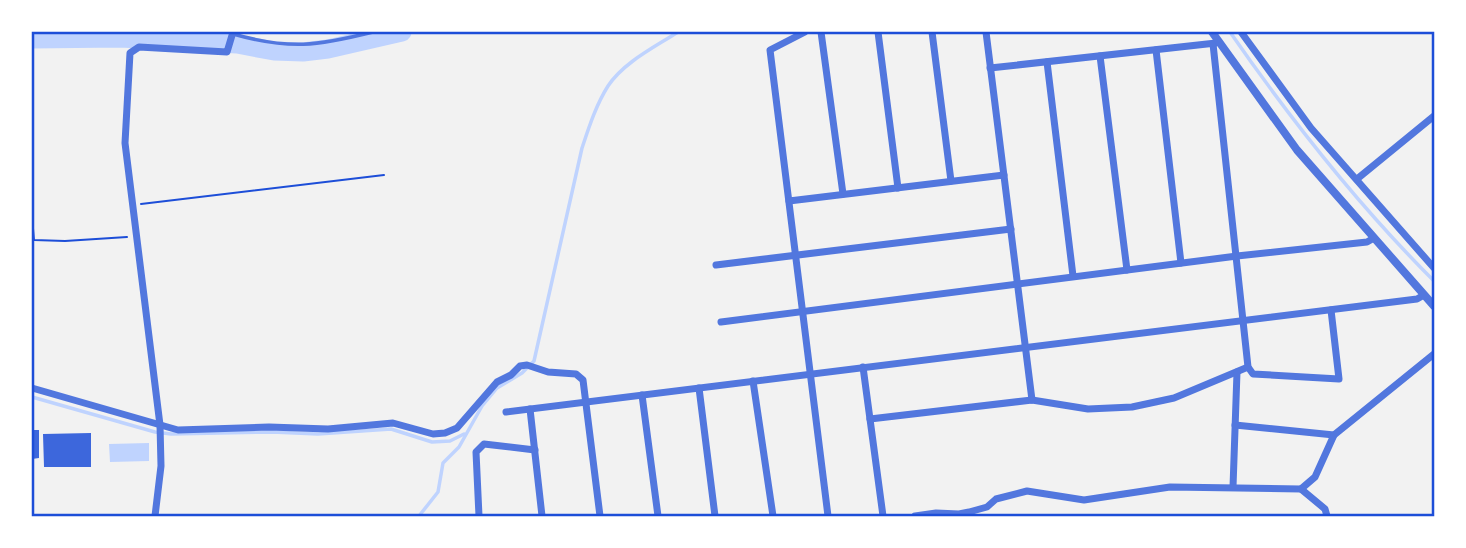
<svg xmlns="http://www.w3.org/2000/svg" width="1466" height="548" font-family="Ubuntu,sans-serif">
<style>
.water{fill:#bfd3fe}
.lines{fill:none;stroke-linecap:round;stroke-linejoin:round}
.stream{stroke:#bfd3fe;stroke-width:3.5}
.river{stroke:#bfd3fe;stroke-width:19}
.building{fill:#3d67dc}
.path{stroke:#1d4ed8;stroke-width:2}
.service{stroke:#5277de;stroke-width:3.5}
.minor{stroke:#5277de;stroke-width:7}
.tertiary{stroke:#5277de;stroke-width:8}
.neatline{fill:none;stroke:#1d4ed8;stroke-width:2.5}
</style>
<rect width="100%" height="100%" fill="#f2f2f2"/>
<path class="water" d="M149,443V461L110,462L109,444Z"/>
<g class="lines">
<g class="stream">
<path d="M1230,32C1291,120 1358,205 1434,281"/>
<path d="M32,397L155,432L171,434L272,432L318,434L391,429L432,442L450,441L464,434"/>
<path d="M419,516L438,492L443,463L459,447L482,406L497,388L522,373L534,361L582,148C589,127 596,105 608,86C624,62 655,47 678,32"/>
</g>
<path class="river" d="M32,39L120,38L237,44L274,51L303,52L328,49L402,32"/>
</g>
<g class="building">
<path d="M32,430H39V458L32,459Z"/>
<path d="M91,433V467H44L43,434Z"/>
</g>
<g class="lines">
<g class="path">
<path d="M141,204L384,175"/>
<path d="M32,217L34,240L65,241L127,237"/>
</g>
<path class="service" d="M233,34C290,50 317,46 373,32"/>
<g class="minor">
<path d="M805,32L770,50L828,516"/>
<path d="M821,32L843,194"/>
<path d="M878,32L898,188"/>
<path d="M932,32L951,181"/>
<path d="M986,32L1032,400"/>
<path d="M1241,32L1311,128L1434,268"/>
<path d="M1213,44L1248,367L1253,374L1339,379L1331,310"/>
<path d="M1156,50L1181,263"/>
<path d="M1100,56L1127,270"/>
<path d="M1047,62L1073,276"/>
<path d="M990,68L1216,43"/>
<path d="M1357,179L1434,116"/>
<path d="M789,201L1004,175"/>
<path d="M716,265L1011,229"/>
<path d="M721,322L1237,256L1367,242L1374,238"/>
<path d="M863,367L883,516"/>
<path d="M753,381L773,516"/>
<path d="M32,388L178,430L269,427L328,429L393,423L433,434L445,433L457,428L497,382L511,375L520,366L527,365L548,372L576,374L583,380L600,516"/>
<path d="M699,388L715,516"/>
<path d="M642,395L658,516"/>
<path d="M530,409L542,516"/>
<path d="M506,412L1417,299L1424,295"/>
<path d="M870,419L1032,400L1088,409L1132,407L1174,398L1248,367"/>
<path d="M1235,425L1334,435"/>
<path d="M1233,487L1237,372"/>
<path d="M1301,489L1325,509L1327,516"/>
<path d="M155,516L161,466L160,425L125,143L130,53L139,47L227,52L233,32"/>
<path d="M479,516L476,452L484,444L535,450"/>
<path d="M915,516L936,513L959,514L969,512L987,507L996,499L1027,491L1084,500L1170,487L1301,489L1315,477L1334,435L1434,354"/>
</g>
<path class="tertiary" d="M1212,32L1297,150L1434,306"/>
</g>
<rect width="1466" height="548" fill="none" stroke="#ffffff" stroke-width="66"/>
<rect x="33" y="33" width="1400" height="482" class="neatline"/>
</svg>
